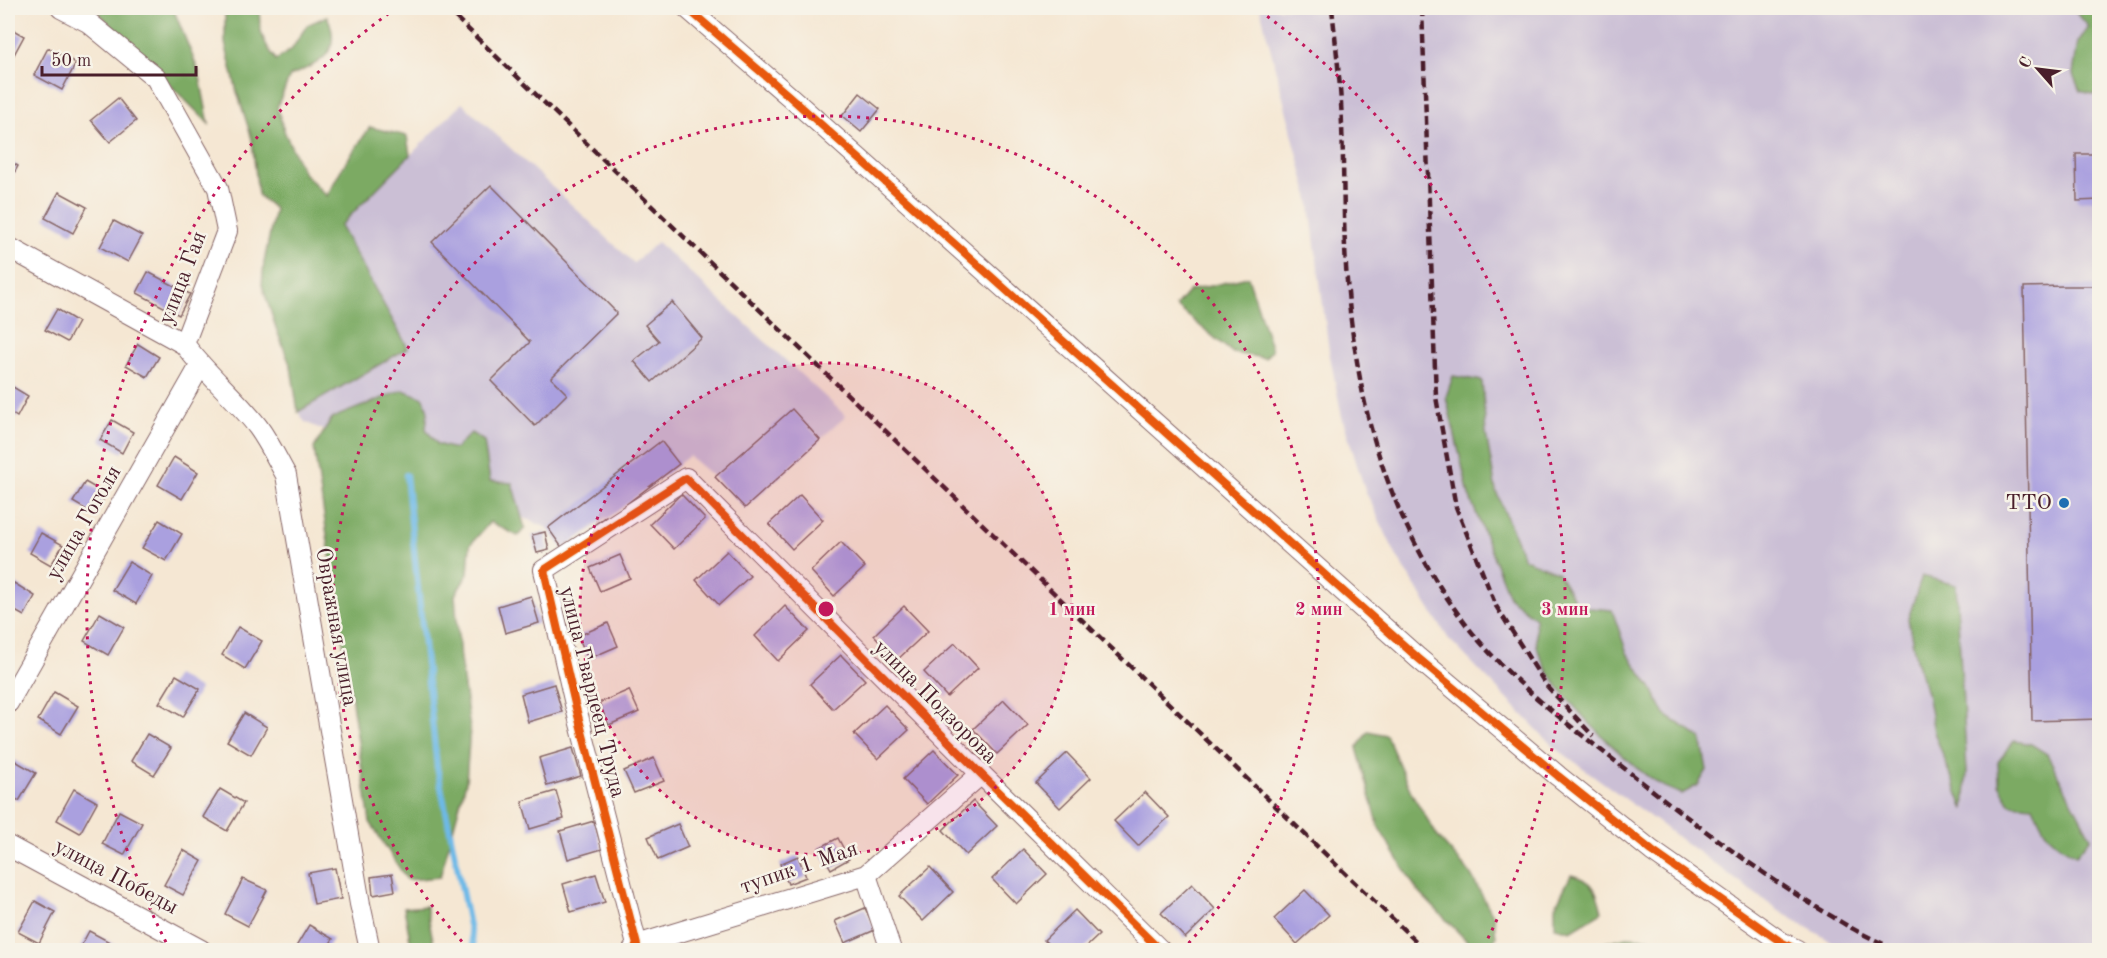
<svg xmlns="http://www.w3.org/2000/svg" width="2107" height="958" font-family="'Old Standard TT',serif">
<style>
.industrial{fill:#cbbfd5}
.forest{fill:#7caa64;stroke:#636448;stroke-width:1.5}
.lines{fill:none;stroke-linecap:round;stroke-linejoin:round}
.stream{stroke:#6db9e7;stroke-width:6}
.building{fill:#aaa0df}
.minor-casing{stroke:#866566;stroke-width:22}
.minor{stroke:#fff;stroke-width:20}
.rail{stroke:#4a1f2b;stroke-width:4.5;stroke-dasharray:9 4.5;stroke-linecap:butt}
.cycleway-casing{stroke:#f7f3e8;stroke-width:11}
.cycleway{stroke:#e8590c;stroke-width:8}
.ring{fill:none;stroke:#c2185b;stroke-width:3;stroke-dasharray:3 6}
.poi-dot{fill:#1f6fb2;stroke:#f7f3e8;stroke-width:2}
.labels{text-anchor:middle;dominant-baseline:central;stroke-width:5;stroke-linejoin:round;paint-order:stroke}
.street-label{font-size:22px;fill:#4a1f2b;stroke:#f7f3e8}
.poi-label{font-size:22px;fill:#4a1f2b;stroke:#f7f3e8;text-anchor:end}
.centre{fill:#c2185b;stroke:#f7f3e8;stroke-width:3}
.ring-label{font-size:18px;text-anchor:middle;font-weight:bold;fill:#c2185b;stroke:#f7f3e8;stroke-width:5;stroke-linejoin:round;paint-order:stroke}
</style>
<rect width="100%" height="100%" fill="#f7f3e8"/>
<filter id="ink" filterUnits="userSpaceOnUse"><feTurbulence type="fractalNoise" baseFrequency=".0167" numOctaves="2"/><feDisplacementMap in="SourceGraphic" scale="12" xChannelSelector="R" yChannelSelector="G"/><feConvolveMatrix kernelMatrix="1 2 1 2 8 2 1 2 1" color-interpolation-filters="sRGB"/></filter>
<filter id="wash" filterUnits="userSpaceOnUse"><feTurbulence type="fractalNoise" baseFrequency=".008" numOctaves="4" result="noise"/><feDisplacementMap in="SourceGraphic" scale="24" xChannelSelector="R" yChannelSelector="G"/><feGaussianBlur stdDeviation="1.35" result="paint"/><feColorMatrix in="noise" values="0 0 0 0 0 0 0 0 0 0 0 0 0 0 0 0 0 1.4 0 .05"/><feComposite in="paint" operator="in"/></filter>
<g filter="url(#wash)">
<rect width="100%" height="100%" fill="#f5e7d3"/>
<g class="industrial">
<path d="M1260,8H2099V950L1844,949L1779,911L1553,746L1448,638L1396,555L1365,490L1342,417L1329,351L1309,199Z"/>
<path d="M462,103L634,263L657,242L846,416L745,508L715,478L689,456L607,519L563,549L547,528L305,422L298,412L408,348L340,226Z"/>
</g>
<g class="forest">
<path d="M94,8H173L199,72L209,124Z"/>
<path d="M225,8H261C256,28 264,43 276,60L292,49L307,25L327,16C344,54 319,63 290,76L277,107L285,133L303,172L327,196L342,168L370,127L407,136L410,155L340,226L408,348L298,412L291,367L276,328L262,285L264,262L275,209L258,195L252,139L237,92L225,43Z"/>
<path d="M2076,8H2099L2100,92L2097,95L2080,91L2073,74L2078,42L2089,27L2076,12Z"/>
<path d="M1248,277L1272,350L1265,358L1233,353L1176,306L1189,291Z"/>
<path d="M1453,376L1482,381L1486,434L1496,491L1524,559L1557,572L1579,607L1612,610L1627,653L1651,687L1665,715L1701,738L1707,770L1698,785L1682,794C1675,791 1667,789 1661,785C1626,765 1549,688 1538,650C1535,640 1536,628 1535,618L1509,597L1469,495L1446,397Z"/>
<path d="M403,390L424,398L428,411L426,429L437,444L455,449L471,433L484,441L490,481L512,483L525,528L518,536L490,522L470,545L468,574L455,595L460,659L470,728L466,782L440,877L407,880L370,822L314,448L332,418Z"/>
<path d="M1922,576L1956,585L1967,771L1964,810L1934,732L1927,693L1916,660L1908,619Z"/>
<path d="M1368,731L1386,735L1412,794L1438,837L1469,872L1494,917L1496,937L1488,949L1468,942L1417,890L1379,828L1357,748Z"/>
<path d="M2014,741L2031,744L2047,754L2091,838L2076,855C2048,840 2045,834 2033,806L2010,804L1999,784L1998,762Z"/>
<path d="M1571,875C1594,880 1597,890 1602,912L1571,931L1555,927V907Z"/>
<path d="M426,906L435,950H412L404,908Z"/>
<path d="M1626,937L1649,938L1655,950H1589L1590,947Z"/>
</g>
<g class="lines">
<path class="stream" d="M406,475L437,767L474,950"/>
</g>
<g id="blocks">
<g class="building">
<path d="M8,27L24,36L10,62L8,61Z"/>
<path d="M48,48L76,63L62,90L34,75Z"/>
<path d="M860,93L880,109L861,132L842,116Z"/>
<path d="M118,98L136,121L110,142L91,120Z"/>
<path d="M2076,154H2100V200L2077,201Z"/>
<path d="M8,160L18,166L8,184Z"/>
<path d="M491,185L617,313L551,378L567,394L535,426L491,381L530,342L432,242Z"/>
<path d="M59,192L87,207L73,233L45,218Z"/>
<path d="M114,221L142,236L128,262L100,247Z"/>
<path d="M148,272L190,294L179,315L137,293Z"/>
<path d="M2064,286H2100V719L2032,721L2024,287Z"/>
<path d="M672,302L702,338L652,382L634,361L659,341L645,325Z"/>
<path d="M57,309L78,322L67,342L45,330Z"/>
<path d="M138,344L159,357L147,377L126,365Z"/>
<path d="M8,384L28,396L17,417L8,411Z"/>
<path d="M792,409L820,440L745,508L715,477Z"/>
<path d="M112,420L133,432L122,453L100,440Z"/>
<path d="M661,441L679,464L607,519L606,516L563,549L548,528Z"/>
<path d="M174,457L198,472L182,499L158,485Z"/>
<path d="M85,482L106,494L95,515L73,502Z"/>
<path d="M681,494L705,519L674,549L650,524Z"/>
<path d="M800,495L823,520L792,549L769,524Z"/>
<path d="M159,520L182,534L166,561L142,548Z"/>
<path d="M545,532L549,550L537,553L532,535Z"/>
<path d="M41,533L63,545L51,565L30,553Z"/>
<path d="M841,542L865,567L834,596L811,571Z"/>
<path d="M727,551L750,576L719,605L696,580Z"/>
<path d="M620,555L630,578L600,591L590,568Z"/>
<path d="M129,562L152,576L136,604L112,590Z"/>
<path d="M14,583L35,596L24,616L8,607V594Z"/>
<path d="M531,596L539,623L505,633L498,606Z"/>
<path d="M785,606L809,631L778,661L755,636Z"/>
<path d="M904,606L928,631L897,660L874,635Z"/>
<path d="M100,613L124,627L108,655L84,641Z"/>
<path d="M608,623L618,646L588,659L578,636Z"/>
<path d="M238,627L262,641L245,669L222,655Z"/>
<path d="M955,643L978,668L947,697L924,672Z"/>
<path d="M841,655L865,680L833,709L810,684Z"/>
<path d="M176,675L200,689L183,717L159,703Z"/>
<path d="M554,684L562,712L528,722L521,694Z"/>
<path d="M629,690L639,712L609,725L599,703Z"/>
<path d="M54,692L78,706L61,734L38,720Z"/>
<path d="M1004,700L1028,725L997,754L973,729Z"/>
<path d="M885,705L909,730L878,759L854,734Z"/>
<path d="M244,713L267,727L251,755L227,741Z"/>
<path d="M147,734L171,748L154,775L131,761Z"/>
<path d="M573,748L581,776L547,786L539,758Z"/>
<path d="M934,750L958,775L927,804L903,779Z"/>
<path d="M1067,753L1091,778L1060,808L1036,783Z"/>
<path d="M654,758L664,781L634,793L624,771Z"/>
<path d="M12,759L36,773L19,801L8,794V766Z"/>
<path d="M74,789L97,802L80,833L57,820Z"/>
<path d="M220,789L244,803L227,831L203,817Z"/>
<path d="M556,791L564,819L530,829L522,801Z"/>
<path d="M1145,792L1169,817L1138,846L1114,821Z"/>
<path d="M973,801L997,826L966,855L943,830Z"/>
<path d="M119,811L142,823L124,855L102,844Z"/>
<path d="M594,821L602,849L568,859L560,831Z"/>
<path d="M678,824L688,847L658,860L648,837Z"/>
<path d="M838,838L849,859L831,869L819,848Z"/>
<path d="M1023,849L1047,874L1016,904L992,879Z"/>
<path d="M183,850L202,861L183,895L164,885Z"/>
<path d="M798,856L806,877L788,884L780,864Z"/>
<path d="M930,867L953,892L923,921L899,896Z"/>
<path d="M335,868L341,899L314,904L308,873Z"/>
<path d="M392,874L395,891L373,895L371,877Z"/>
<path d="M596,874L605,902L571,912L563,884Z"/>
<path d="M243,879L267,890L248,926L225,914Z"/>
<path d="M1192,884L1215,909L1185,938L1161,913Z"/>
<path d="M1305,890L1329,915L1297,944L1274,919Z"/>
<path d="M35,901L55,912L39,943L18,932Z"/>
<path d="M865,908L875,930L845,943L835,921Z"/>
<path d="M1075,910L1099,935L1083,950H1054L1044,940Z"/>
<path d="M309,925L333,939L326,950H294Z"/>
<path d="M89,931L117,946L114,950H79Z"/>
</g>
</g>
</g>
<g filter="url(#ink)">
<use href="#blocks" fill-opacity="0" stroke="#866566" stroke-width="1.5"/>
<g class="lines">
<g class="minor-casing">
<g id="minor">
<path d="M61,8L88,22L156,78L218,188L227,231L184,344"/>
<path d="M687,8L789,96L1418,658L1558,776L1652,851L1781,942L1797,950"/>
<path d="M8,247L184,344C207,375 236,398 258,427C269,442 277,459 286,475L360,904L370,950"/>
<path d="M8,703L200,366"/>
<path d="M8,846L201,950"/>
<path d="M866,875L891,950"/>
<path d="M637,945L866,875L981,774"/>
<path d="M633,950L637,945L575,704L544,570L686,478L981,774L1160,950"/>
</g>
</g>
<use href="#minor" class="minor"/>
<g class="rail">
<path d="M446,8L1425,950"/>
<path d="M1332,8C1336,47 1341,87 1342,126C1344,178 1343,230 1347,281C1350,320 1356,360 1364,399C1380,475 1413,552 1459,615C1500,673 1560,718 1615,761C1685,816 1756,872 1833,917C1853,930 1875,940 1896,950"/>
<path d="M1422,8L1436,397L1456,507L1496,606L1546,685L1593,736"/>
</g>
<g class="cycleway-casing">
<g id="cycleway">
<path d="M687,8L789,96L1418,658L1558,776L1652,851L1781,942L1797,950"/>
<path d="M633,950L637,945L575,704L544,570L686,478L981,774L1160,950"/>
</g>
</g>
<use href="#cycleway" class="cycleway"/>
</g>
</g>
<circle cx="826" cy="609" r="246" fill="#c2185b" fill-opacity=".12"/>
<g class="ring">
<circle cx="826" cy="609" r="246"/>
<path d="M468 948A493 493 0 1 1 1184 948"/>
<path d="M170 950A739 739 0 0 1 392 11M1260 11A739 739 0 0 1 1482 950"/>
</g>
<circle class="poi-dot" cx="2064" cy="503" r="6"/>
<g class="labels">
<g class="street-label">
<text transform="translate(183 278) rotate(-69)">улица Гая</text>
<text transform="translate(84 523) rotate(-60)">улица Гоголя</text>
<text transform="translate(336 627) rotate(80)">Овражная улица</text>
<text transform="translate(592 692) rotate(76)">улица Гвардеец Труда</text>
<text transform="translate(935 702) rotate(45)">улица Подзорова</text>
<text transform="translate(799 868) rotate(-19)">тупик 1 Мая</text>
<text transform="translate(116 877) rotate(28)">улица Победы</text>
</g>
<g class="poi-label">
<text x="2052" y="503">ТТО</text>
</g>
</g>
<circle cx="826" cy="609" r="9" class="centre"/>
<g class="ring-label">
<text x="1072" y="615">1 мин</text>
<text x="1319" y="615">2 мин</text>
<text x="1565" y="615">3 мин</text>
</g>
<rect width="2107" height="958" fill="none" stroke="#f7f3e8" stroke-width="30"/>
<g transform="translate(2038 69) rotate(298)" stroke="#f7f3e8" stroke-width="4.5" paint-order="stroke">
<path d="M0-4.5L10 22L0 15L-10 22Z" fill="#4a1f2b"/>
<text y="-9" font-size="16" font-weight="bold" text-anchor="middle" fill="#4a1f2b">С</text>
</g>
<path d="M42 66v9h154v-9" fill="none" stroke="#4a1f2b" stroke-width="3"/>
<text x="51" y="66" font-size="18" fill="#4a1f2b" stroke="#f7f3e8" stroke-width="4.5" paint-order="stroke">50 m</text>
</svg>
